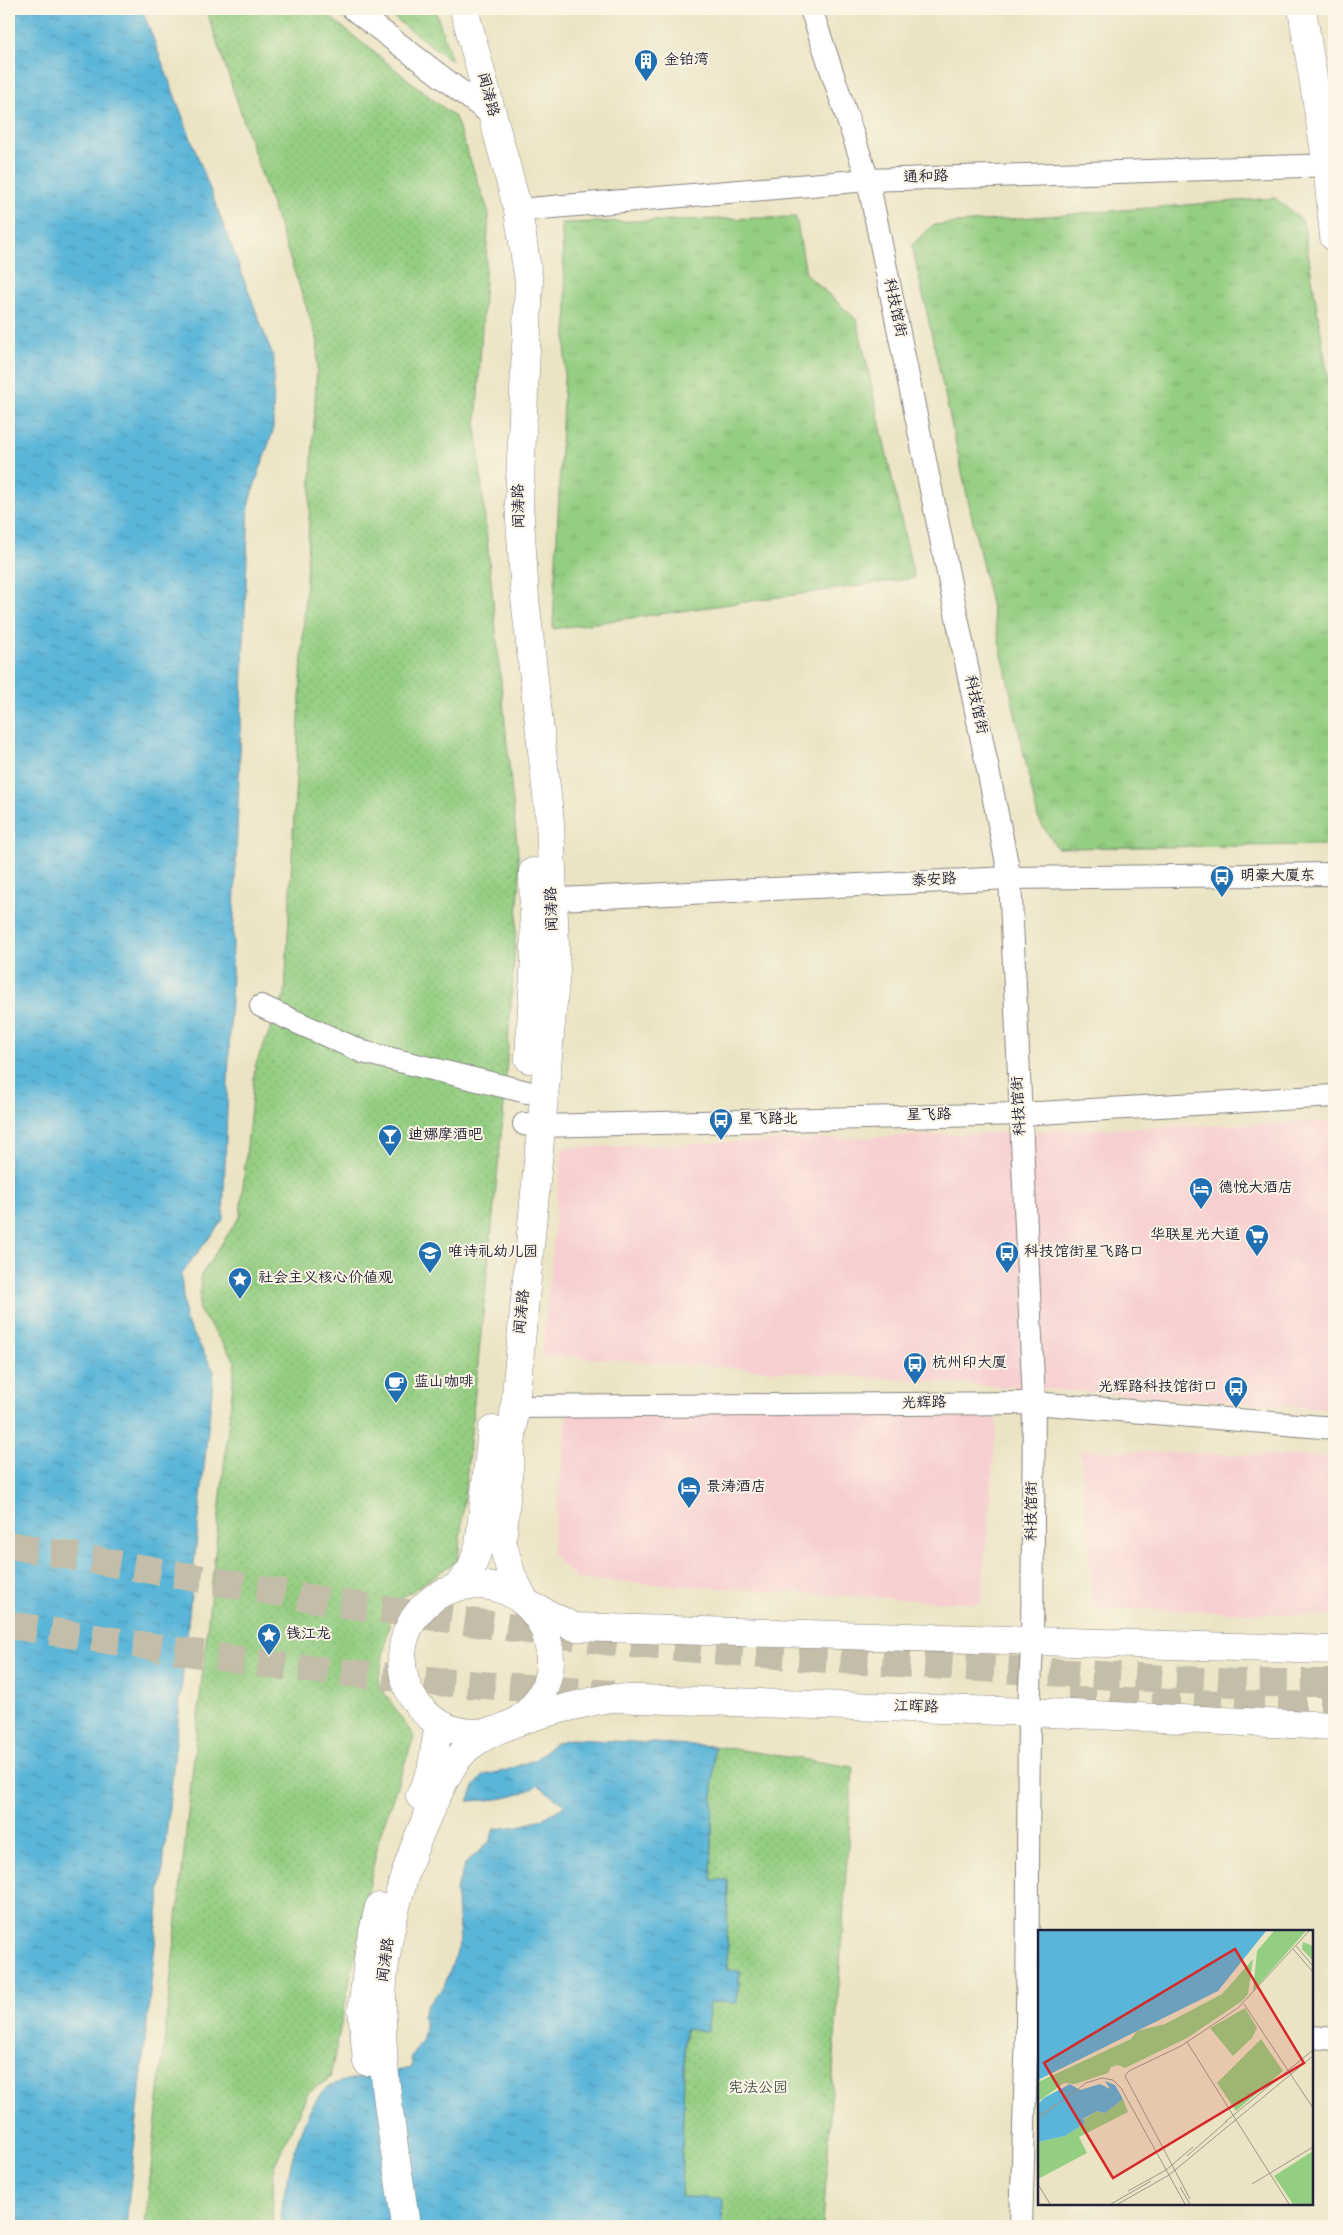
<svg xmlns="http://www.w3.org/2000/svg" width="1343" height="2235" font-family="'Gochi Hand','LXGW WenKai TC',sans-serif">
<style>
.built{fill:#f7cfd0}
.grass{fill:url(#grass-tufts);stroke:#5b785e}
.park{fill:url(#park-dots);stroke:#5b785e}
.water{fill:url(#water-ripples);stroke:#3e6c8a}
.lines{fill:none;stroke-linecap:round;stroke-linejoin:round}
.highway-tunnel{stroke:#c3bda9;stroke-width:28;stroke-dasharray:28 14;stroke-linecap:butt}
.minor-casing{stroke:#868380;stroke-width:24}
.major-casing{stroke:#868380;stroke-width:29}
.minor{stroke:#fff;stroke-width:22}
.major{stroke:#fff;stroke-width:28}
.labels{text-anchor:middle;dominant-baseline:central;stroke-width:4;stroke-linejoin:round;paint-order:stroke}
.poi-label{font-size:15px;fill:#22223b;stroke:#fcf5e5;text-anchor:start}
.street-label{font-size:15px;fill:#22223b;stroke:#fcf5e5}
.park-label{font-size:15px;fill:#445650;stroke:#fcf5e5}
.inset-road{fill:none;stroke:#9b968d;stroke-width:1}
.view{fill:#d62828;fill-opacity:0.15;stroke:#d62828;stroke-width:2.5}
.inset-edge{fill:none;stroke:#22223b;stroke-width:2.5}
</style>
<defs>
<pattern id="grass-tufts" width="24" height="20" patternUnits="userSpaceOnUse" patternTransform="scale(1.25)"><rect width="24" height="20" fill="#94ce82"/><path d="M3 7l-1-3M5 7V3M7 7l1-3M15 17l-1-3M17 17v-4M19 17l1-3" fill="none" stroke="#7fb171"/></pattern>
<pattern id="park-dots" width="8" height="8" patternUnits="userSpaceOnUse" patternTransform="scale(1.25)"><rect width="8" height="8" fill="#94ce82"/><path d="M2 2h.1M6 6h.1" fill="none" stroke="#7fb171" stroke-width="1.8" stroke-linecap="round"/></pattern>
<pattern id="water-ripples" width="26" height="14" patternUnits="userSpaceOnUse" patternTransform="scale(1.25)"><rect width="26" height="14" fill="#5ab5d8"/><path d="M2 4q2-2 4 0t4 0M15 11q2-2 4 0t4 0" fill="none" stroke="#4a93b0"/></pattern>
</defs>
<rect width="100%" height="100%" fill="#fcf5e5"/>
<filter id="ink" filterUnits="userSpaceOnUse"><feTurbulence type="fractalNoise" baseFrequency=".02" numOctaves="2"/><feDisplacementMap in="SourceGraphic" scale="10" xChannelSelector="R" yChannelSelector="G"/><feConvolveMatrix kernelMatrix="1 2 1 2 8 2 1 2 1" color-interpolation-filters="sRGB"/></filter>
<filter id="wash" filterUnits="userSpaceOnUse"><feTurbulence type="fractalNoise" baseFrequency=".0096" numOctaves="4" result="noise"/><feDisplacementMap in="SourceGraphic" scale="20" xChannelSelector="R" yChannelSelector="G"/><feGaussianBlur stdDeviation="1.12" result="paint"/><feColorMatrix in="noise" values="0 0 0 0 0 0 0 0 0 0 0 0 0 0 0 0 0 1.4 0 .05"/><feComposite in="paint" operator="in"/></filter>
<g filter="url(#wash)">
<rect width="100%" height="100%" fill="#ebe4c4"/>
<g class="built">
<path d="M1334,1121V1409L542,1355L562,1148Z"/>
<path d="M570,1394L997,1419L981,1604L576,1579L552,1554Z"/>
<path d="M1080,1450L1334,1457V1616L1094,1607Z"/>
</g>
<g class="grass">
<path d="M382,9H435L452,61Z"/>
<path d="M1275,198L1303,221L1334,416V845L1057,848L1038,818L912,245L933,225Z"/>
<path d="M796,217L806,274L857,320L914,578L553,629L567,310L561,223Z"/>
</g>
<g class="park">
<path d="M206,9H320L455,117L489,213L476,427L520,875L503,1117L458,1560L393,1604L378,1683L414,1737L379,1838L330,2078L308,2093L274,2166L272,2226H145L235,1361L199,1310L201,1275L240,1216L255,1066L285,994L318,342Z"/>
<path d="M714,1746L853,1767L823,2226H722L723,2198L681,2197L685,2029L709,2002L737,2003L740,1972L727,1970L728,1880H711Z"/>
</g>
<g class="water">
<path d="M9,9H142L274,359L273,431L249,502L223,1220L181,1274L185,1319L214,1371L126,2226H9Z"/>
<path d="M571,1739L714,1746L711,1880H728L727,1970L740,1971L737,2003L709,2002L708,2031L685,2029L681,2197L723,2198L722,2226H280C282,2195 301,2096 334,2084C356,2076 388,2073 412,2068L411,2056L422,2043L425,2028L423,2016L427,2004L444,1987L460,1943L456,1890L465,1864L490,1841L494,1829C525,1826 539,1823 565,1805L538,1785C516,1799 494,1800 468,1801L474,1787L484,1775L504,1771L536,1759L554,1743Z"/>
</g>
</g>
<g filter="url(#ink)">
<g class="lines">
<g class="highway-tunnel">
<path d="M9,1545L350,1605L620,1643L815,1658L1235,1683H1334"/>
<path d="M9,1625L279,1666L439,1682L613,1694"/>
<path d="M1068,1701L1334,1706"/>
</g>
<g class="minor-casing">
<g id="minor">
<path d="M353,9L493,116"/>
<path d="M811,9L868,180L1010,878L1034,1403L1032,1642L1029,1712L1027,2028L1021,2226"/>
<path d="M518,210L868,180L1334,165"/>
<path d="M537,900L1010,878L1334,874"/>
<path d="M261,1006L363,1052L527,1092"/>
<path d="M524,1124L541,1126L1021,1114L1334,1096"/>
<path d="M513,1407L1034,1403L1334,1428"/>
<path d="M1312,2037L1334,2039"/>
</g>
</g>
<g class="major-casing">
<g id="major">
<path d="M464,9L518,210L529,282L519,503L525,598L550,822L556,971L502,1542L512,1576L526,1603L574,1627L1334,1650"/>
<path d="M1302,9L1327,165L1334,237"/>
<path d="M529,1059L535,956L533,872"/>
<circle cx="476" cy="1659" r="74"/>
<path d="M457,1587L471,1570L479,1546L492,1430"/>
<path d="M420,1796L431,1771L439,1723"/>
<path d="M367,2062L362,2010L370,1944L379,1907"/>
<path d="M406,2226C395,2147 377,2061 383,1981C388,1924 406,1862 430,1810C441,1789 451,1761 470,1746C505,1720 566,1707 609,1698L1029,1712L1334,1726"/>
</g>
</g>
<use href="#minor" class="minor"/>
<use href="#major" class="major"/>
</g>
</g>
<defs>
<g id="building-pin" transform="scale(1.25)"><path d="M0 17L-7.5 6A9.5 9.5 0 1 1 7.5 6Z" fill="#1f6fb2" stroke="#fcf5e5"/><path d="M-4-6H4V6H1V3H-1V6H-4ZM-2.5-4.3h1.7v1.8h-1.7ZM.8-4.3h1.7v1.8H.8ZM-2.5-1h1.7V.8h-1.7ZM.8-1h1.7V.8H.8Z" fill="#fff"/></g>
<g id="bus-pin" transform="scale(1.25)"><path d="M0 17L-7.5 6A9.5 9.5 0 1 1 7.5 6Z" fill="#1f6fb2" stroke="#fcf5e5"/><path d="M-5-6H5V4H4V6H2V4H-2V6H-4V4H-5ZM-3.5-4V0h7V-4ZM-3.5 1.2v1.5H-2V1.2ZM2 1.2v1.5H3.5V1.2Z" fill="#fff"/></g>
<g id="bar-pin" transform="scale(1.25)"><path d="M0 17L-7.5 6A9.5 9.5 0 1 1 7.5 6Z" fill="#1f6fb2" stroke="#fcf5e5"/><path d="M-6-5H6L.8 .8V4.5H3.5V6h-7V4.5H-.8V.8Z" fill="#fff"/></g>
<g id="hotel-pin" transform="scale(1.25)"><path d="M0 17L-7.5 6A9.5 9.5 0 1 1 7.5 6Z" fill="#1f6fb2" stroke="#fcf5e5"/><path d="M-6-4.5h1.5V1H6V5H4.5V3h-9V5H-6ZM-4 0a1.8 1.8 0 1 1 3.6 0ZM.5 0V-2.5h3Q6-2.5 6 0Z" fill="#fff"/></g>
<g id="supermarket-pin" transform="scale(1.25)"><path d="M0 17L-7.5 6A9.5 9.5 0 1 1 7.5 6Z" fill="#1f6fb2" stroke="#fcf5e5"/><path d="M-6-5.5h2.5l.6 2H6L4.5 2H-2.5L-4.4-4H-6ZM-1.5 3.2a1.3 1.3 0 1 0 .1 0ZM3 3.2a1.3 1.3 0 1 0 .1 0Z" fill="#fff"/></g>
<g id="school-pin" transform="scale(1.25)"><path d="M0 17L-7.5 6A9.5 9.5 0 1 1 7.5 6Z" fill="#1f6fb2" stroke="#fcf5e5"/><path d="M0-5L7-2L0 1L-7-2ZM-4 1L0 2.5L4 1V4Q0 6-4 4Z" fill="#fff"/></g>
<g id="sight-pin" transform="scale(1.25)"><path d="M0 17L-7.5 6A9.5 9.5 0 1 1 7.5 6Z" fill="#1f6fb2" stroke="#fcf5e5"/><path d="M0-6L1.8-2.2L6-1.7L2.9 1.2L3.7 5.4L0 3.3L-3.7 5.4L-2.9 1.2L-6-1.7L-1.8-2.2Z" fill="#fff"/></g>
<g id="cafe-pin" transform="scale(1.25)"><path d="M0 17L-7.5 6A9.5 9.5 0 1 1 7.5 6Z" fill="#1f6fb2" stroke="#fcf5e5"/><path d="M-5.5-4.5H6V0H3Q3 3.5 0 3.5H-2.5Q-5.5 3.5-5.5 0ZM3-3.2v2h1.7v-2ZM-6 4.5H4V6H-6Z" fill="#fff"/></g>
</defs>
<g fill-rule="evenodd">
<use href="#building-pin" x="646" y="61"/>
<use href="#bus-pin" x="1222" y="877"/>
<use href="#bus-pin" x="721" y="1120"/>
<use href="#bar-pin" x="390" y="1136"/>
<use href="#hotel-pin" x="1201" y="1189"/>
<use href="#supermarket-pin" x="1257" y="1236"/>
<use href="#school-pin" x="430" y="1253"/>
<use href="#bus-pin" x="1007" y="1253"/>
<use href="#sight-pin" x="240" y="1279"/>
<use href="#bus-pin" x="915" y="1364"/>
<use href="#cafe-pin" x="396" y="1383"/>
<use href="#bus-pin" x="1236" y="1388"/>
<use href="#hotel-pin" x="689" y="1488"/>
<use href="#sight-pin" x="269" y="1635"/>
</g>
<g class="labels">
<g class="poi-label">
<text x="664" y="61">金铂湾</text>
<text x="1240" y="877">明豪大厦东</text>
<text x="738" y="1120">星飞路北</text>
<text x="408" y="1136">迪娜摩酒吧</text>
<text x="1218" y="1189">德悦大酒店</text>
<text x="1240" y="1236" text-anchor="end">华联星光大道</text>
<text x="448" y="1253">唯诗礼幼儿园</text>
<text x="1024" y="1253">科技馆街星飞路口</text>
<text x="258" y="1279">社会主义核心价值观</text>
<text x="932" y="1364">杭州印大厦</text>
<text x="414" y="1383">蓝山咖啡</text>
<text x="1218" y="1388" text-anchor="end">光辉路科技馆街口</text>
<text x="706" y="1488">景涛酒店</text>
<text x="286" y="1635">钱江龙</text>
</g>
<g class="street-label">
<text transform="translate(487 95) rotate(75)">闻涛路</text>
<text transform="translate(926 178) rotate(-2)">通和路</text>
<text transform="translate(894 308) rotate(78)">科技馆街</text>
<text transform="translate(520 506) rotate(-91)">闻涛路</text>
<text transform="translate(975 705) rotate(78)">科技馆街</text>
<text transform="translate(934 881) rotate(-3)">泰安路</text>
<text transform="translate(553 909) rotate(-92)">闻涛路</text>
<text transform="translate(1020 1106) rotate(-93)">科技馆街</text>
<text transform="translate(929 1116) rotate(-1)">星飞路</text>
<text transform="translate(523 1312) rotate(-84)">闻涛路</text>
<text transform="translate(924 1404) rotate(-1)">光辉路</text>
<text transform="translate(1033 1511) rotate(-90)">科技馆街</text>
<text transform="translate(916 1708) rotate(2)">江晖路</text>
<text transform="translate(387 1960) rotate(-82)">闻涛路</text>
</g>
<g class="park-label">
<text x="758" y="2089">宪法公园</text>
</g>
</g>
<g transform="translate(1038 1930)">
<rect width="275" height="275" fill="#ebe4c4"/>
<path d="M236,1H268L215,61L219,21ZM207,78L219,98L214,108L195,126L172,98ZM223,109L245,141L198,181L179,153ZM275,221V274H255L236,246Z" fill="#94ce82"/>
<path d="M265,12L275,16V31L264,19ZM215,29L210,64L204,71L149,108L87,138L80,135L73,137L70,143L37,154L26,153L0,172V152L93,109L99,101L127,94L184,64ZM85,169L90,182L41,207L49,223L0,249V212L27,206L46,193L45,190L59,181L66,183Z" fill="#94ce82"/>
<path d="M0,1H228L180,61L0,150ZM67,151L77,155L85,169L67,183L59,181L45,189L47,193L27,206L0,212V174L6,168L32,154L42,160L62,154L72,159Z" fill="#5ab5d8"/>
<path class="inset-road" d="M258,16L275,36M255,19L275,42M206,74L275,178M149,112L251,274M0,186L18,174M0,189L48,153L64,148L75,150L83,158L147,274M187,192L275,120M149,226L189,191M0,254L12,274M214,254L275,217M142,257L152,274M90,261L128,240L155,217M152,269L87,146L91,141L143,116L200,78L271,1M73,274L113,251M80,274L131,245L275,126"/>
<path class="view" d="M197,19L266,133L75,248L6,133Z"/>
<rect width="275" height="275" class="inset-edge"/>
</g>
<rect width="1343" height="2235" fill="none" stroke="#fcf5e5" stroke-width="30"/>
</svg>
